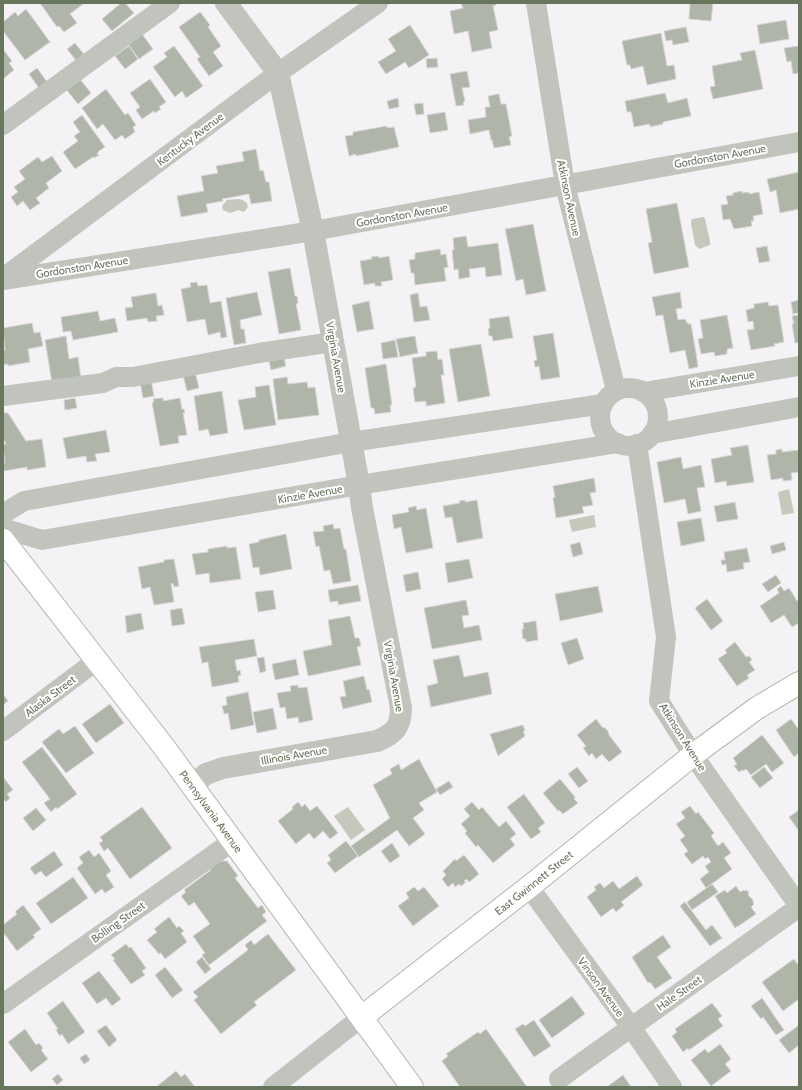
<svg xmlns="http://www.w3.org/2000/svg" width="802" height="1090" font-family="Cabin,sans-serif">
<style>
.water{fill:#c4c9bb}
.building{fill:#afb5a8;stroke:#d7d5d7}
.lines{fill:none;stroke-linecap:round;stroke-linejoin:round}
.secondary-casing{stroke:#b2b7ad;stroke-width:24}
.minor{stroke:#c0c4bc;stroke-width:20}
.tertiary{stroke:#c0c4bc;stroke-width:22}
.secondary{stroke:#fff;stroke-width:22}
.labels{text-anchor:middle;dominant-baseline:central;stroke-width:4;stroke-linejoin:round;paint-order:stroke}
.street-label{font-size:11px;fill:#69765e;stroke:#fff}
</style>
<rect width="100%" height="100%" fill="#f5f2f5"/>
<g class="water">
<path d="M239,199C244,200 247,202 248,207L244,212L238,210L230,213L223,210L222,206L227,200Z"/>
<path d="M704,217L705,219L710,241V245L699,249L695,245L691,223L692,219Z"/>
<path d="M789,489L794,513L782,515L778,492Z"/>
<path d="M594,515L596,527L572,532L569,520Z"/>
<path d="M348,807L365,830L351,840L334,816Z"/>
</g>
<g class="building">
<path d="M40,3H83V4L70,14L77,23L64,32L59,26L57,27Z"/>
<path d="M121,3H125L134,13L112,31L102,19Z"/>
<path d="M461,3H496V5L493,6L498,30L489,32L492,48L472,52L468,31L454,34L450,11L463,8Z"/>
<path d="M690,3H713L711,21L689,19Z"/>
<path d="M26,9L50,42L25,60L3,31V22L15,12L18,16Z"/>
<path d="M200,12L210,25L208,27L221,46L213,52L223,66L209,76L197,59L200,57L179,27Z"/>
<path d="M786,20L789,39L760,44L757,25Z"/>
<path d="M410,25L429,55L409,68L405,62L386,74L378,62L396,51L388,39Z"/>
<path d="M686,27L689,42L673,45L672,40L666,41L664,31Z"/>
<path d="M661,33L667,66L674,65L676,79L647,85L643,66L631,69L630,65H627L622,41Z"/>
<path d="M142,34L153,49L139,59L128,44Z"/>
<path d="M75,43L86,57L78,63L67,49Z"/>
<path d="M129,46L138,59L125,69L115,56Z"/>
<path d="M174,46L203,86L186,98L182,91L175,97L153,67L167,57L164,53Z"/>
<path d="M799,46V73L793,74L791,61L787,62L784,48Z"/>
<path d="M3,49L12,61L9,63L14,70L3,79Z"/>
<path d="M755,50L763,89L713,99L710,87L715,86L712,66L742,60L740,53Z"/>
<path d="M437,58L438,67L427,68L426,59Z"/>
<path d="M37,68L47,82L39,88L29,74Z"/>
<path d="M467,71L470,87L462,88L465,101L463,102L464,105L456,106L450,74Z"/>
<path d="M79,78L91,93L78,104L65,88Z"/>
<path d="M150,79L166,102L159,107L161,109L155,113L154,111L142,119L136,110L140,107L130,93Z"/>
<path d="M106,89L125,115L128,113L136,125L133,127L135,132L125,139L122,135L115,140L103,124L97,129L82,108Z"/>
<path d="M665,93L668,103L687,98L691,116L663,122V124L650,127V124L634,127L631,112H627L625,101Z"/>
<path d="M499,94L501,104H506L512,136L509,137L511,145L494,148L492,140H491L489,130L470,134L468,120L486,117L485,107H490L488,96Z"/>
<path d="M398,98L399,107L389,109L387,101Z"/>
<path d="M423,103L424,114L416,115L414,104Z"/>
<path d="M445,112L448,130L430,133L427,115Z"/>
<path d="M82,115L105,147L99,151L97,154L99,155L94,158L93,157L75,169L63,152L78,141L74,136L80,132L73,122Z"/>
<path d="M387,126V128L394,127L399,147L356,156V154L349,156L345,136L353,135V132Z"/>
<path d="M256,149L260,171L263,170L266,182H269L272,201L251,204L249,194L222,199L223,201L206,204L208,212L181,217L177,196L204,191L201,176L218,173L216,166L244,161L242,152Z"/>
<path d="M52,156L62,171L46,183L49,188L36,198L40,203L30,210L23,201L17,206L11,197L18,192L14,187L25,179L19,171L38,157L42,162Z"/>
<path d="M799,172V209L780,213L776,190L770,192L767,179Z"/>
<path d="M742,191V193L749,192V194L759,192L763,214L753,216L754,221H751L752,226L734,229L730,219L723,220L721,205L728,204L726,196L733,195V193Z"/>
<path d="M677,203L689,267L654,274L648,243L652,242L646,209Z"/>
<path d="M533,224L546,291L526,295L523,279L516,281L505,229Z"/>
<path d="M466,236L468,247L498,243L502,275L486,277L485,267L469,269L470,277L459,279L458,269L454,270L452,250H454L453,238Z"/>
<path d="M767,246L770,261L759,263L756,248Z"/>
<path d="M440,249L441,255L446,254L448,267L444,268L446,281L415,285L414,273H411L409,260L415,259V253Z"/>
<path d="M378,256L379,258L389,256L393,280L381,282L382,286H375V283L364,285L360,261L372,259L371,257Z"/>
<path d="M290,268L295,296H297L298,303L296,304L301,330L279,334L268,272Z"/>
<path d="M197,282L198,286L207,285L210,303L221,301L227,337L221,338L220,332L208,335L205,319L187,322L181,289L191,287L190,283Z"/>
<path d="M257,292L262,315L240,320L241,329H244L246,343L234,345L226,298Z"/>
<path d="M680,292L682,308L676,309L678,320L685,319L688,324H691L696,353L698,367L689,369L685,350L670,353L663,315L656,316L652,297Z"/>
<path d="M156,293L158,306L162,305L164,315L156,316L157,321L148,322L147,318L127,321L125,308L133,307L131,297Z"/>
<path d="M418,293L420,307L427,306L430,320L414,322L410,295Z"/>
<path d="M799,300V342L795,343L792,324H794L792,316L799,315L798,313L793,314L791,302Z"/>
<path d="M369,301L374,329L357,332L352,305Z"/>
<path d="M768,302L769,306L778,305L784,342L774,344L775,346L751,350L747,330L754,329L753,321L748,322L746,310L754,308V304Z"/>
<path d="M98,311L100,321L115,318L118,332L73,340L71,331L63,332L61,317Z"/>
<path d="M727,315L733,348L727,349V354L715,356L714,352L701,354L698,339L703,338L700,320Z"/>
<path d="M509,316L513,338L493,341L492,336H489L488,329L490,328L489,319Z"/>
<path d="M32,323L34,333L40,332L43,346L28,349L30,362L8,366V364L3,365V351L5,350L3,328Z"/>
<path d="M553,333L560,377L541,380L539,366L535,367L534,361L537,360L533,336Z"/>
<path d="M66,336L69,359L78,357L81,379L52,383L45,340Z"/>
<path d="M415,336L418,353L400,357L396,339Z"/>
<path d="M395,340L398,357L383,359L381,343Z"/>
<path d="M481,344L490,396L458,402L449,349Z"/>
<path d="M437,351L438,360L442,359L444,375H441L445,403L426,406V401L415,402L413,388L416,387L412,358L426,356V352Z"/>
<path d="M284,358L286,366L271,370L269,361Z"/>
<path d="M386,364L392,405H390L391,412L375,414L374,408H371L365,368Z"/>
<path d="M195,372L199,388L187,391L183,375Z"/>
<path d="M287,377L288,384L307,382L308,388L315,387L319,415L278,420L273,379Z"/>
<path d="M151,380L154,396L143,398L140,382Z"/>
<path d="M269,385L276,425L244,430L238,400L256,397L255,387Z"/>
<path d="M222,391L228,433L210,436L208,429L199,431L194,396Z"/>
<path d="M75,398L77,408L65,410L64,400Z"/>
<path d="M163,398V401L180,398L182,409H184L185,413H183L187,435L178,436L179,443L160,446L152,403L154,402L153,399Z"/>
<path d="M3,408L4,413H8L26,441L42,439L46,467L27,470V467L4,471L3,463H5L3,445L6,444L3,438Z"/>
<path d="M106,430L110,452L95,454L97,461L87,462L86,456L67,459L63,438Z"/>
<path d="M748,445L754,482L727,486L726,481L715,483L711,459L732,455L730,448Z"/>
<path d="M782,449V452L799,450V472L791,473L792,480L783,481V478L771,480L767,455L776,454V450Z"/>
<path d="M681,457L683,469L701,465L705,487L697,488L701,511L688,514L685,499L664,503L657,462Z"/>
<path d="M594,478L596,492L590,493L593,505L582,507L584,513L556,518L553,498L555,497L553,486Z"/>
<path d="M465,500V502L477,500L483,538L457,543L452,517L445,518L443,506L460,503L459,501Z"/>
<path d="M735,502L738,519L717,522L714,506Z"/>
<path d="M416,506L417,510L426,508L433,548L406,553L401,527L394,529L392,515L409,512L408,508Z"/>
<path d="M701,518L705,541L681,546L677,522Z"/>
<path d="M333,524L334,529L340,528L344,549H346L351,581L333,584L330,570L324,571L319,546L316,547L313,532L324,531L323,526Z"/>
<path d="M286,534L292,569L260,575L259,567L253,568L249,544L259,542V540Z"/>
<path d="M580,542L583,554L573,557L570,545Z"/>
<path d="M784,542L786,550L772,554L770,546Z"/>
<path d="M227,546V548L236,547L241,579L210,583L209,573L196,575L192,554L208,552V549Z"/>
<path d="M747,548L750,562L743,563L744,569L727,572L726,564L722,565L721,560H725L724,552Z"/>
<path d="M174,559L179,586L174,587L173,583L171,584L174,602L154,605L150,587L142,589L138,567L164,562V560Z"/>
<path d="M469,559L473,578L448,583L445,563Z"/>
<path d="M418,572L421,589L406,592L403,575Z"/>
<path d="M776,575L781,583L768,592L762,584Z"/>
<path d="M358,585L361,601L338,605V601L330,602L328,590Z"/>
<path d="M598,586L603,612L560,621L555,594Z"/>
<path d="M781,586L784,591L789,588L797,601L799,599V623L792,627L784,615L771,623L760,606L779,593L777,589Z"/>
<path d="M273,590L276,609L258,612L255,592Z"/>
<path d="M707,599L723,621L711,630L695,608Z"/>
<path d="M466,600L469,615L462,616L464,628L479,625L482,640L432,649L424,608Z"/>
<path d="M182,608L185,624L172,626L170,610Z"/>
<path d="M141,613L144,629L127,633L125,616Z"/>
<path d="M350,616L355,638H359L361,646L357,647L361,665L308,676L303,651L332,645L328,620Z"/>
<path d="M536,621L538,640L526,642V639H523L522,629H524L523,623Z"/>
<path d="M577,638L584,659L568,665L561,643Z"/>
<path d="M254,639L257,656L235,660L237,671L240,670L241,675L238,676L239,682L212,687L208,662L202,663L199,647Z"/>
<path d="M735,642L746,657L749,656L752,660L749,662L755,670L747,675L749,678L737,686L718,659L727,653L725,650Z"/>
<path d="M459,655L464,677L488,672L492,694L431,707L427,686L438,683L433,660Z"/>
<path d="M264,657L266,671L260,673L257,658Z"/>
<path d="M296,659L299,675L275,680L272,664Z"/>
<path d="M364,676L367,690L369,689L372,702L343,709L340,697L346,696L343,681Z"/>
<path d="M298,685V688L307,687L313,720L299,723L298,717L287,719L285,707L280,708L277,693L291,691L290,686Z"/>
<path d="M248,692L254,725L231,730L228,713L224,714L222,706L227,705L226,697Z"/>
<path d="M3,694L8,701L3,705Z"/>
<path d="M110,704L124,723L96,743L82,724Z"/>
<path d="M273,708L277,729L257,733L253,712Z"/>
<path d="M596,719L602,727L605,728L608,731L609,735L622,752L609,762L602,754L596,759L592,753L589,756L583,748L586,746L577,735Z"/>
<path d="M791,719L799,730V753L794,757L776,730Z"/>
<path d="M523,725L525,731H523L525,736L498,756L490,734Z"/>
<path d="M75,726L94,753L66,773L42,742L59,729L63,734Z"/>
<path d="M762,735L784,763L772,772L766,764L751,775L746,769L743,771L742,770L739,772L734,766L737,764L733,758Z"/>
<path d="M42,747L77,794L57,809L56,807L51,812L44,803L50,799L22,762Z"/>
<path d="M419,759L437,792L419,803L424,810L413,818L425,834L409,846L397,830L359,857L351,846L390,818L373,785L392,774L390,769L399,764L401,770Z"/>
<path d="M577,767L588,781L579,788L568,774Z"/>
<path d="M764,767L773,778L760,788L751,777Z"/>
<path d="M4,778L13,790L7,794L10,798L6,802L3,799Z"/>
<path d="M560,779L575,797L574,799L578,803L563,814L559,810L558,811L543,793Z"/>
<path d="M449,781L453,787L440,795L436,789Z"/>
<path d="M524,794L545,823L538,828L541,832L531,839L507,807Z"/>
<path d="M298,802L302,807L305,804L310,811L317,806L338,833L330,839L323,831L314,839L309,833L296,844L278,821L293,809L292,807Z"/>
<path d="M472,802L479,810L482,807L499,827L506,821L516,834L510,839L515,845L493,863L478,845L476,847L465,833L467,831L461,824L470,816L464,809Z"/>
<path d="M690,806L696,814L698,812L714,833L711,836L718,846L723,842L731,853L724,858L732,869L706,888L700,879L709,872L705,866L711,862L708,857L705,859L703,856L692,864L684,854L688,851L680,840L685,836L676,824L685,818L681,812Z"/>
<path d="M142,807L172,848L130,879L108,848L104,851L99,843L103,841L100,837Z"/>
<path d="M36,808L46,820L33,831L23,818Z"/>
<path d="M799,810V831L789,817Z"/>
<path d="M346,841L358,856L335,873L327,863L331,860L328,855Z"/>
<path d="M392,843L400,856L390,863L381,851Z"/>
<path d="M89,850L94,857L99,853L111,871L106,875L114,887L105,893L102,889L95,894L77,868L83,863L79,857Z"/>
<path d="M54,851L63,865L46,877L41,871L35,875L30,868Z"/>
<path d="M464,855L479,874L469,882L466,879L464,881L466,882L461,886L459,884L455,887L453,883L448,887L442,879L446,875L443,871L455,859L456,861Z"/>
<path d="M216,861H227L238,876L235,878L258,908L262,905L266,912L262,915L267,921L209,965L202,955L205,953L193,936L210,924L194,902L189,906L181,896L186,892L184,890L211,870L208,867Z"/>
<path d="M637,876L643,885L621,902L624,905L616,912L613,908L601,917L587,897L596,890L594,887L600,883L604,888L613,881L619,889Z"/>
<path d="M73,877L88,898L51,924L36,903Z"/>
<path d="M712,884L718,892L692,910L687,902Z"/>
<path d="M736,886L740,892L744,890L745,891L747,890L749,894L748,895L753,900V902L754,904L751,907L756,914L737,927V926L735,928L715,896L725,890L727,893Z"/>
<path d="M414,887L418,891L424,887L439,906L413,926L398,906L409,898L406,893Z"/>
<path d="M685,902L706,930L712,925L722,938L710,946L680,906Z"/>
<path d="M23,905L41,929L33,935L35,937L17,951L3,932V925L17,914L15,912Z"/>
<path d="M169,917L177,928L179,926L184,931L181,933L187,942L165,959L161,953L159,954L147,940L157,932L154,929Z"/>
<path d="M268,934L296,970L254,1002L257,1005L221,1034L194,1000L198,997L193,992L248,950L245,945L251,940L254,945Z"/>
<path d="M663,935L671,947L657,957L672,978L655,989L650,982L648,983L632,957Z"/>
<path d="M126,944L129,948L131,947L146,968L142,971L145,975L131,984L113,960L115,959L111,955Z"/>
<path d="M202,957L211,969L205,974L196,962Z"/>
<path d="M794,959L799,966V999L783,1011L762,982Z"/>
<path d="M165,967L183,990L172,998L155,975Z"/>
<path d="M99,971L121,999L112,1006L106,998L97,1004L82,983Z"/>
<path d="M572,996L585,1014L552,1038L539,1020Z"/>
<path d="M762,998L784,1030L776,1035L763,1017L761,1019L751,1006Z"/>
<path d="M63,1001L85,1032L68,1044L62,1034L60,1036L56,1030L58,1029L47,1013Z"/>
<path d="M712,1003L722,1016L718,1019L723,1026L689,1050L688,1048L683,1052L672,1036L677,1032L675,1029Z"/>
<path d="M534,1020L551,1046L534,1057L515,1029L523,1024L525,1026Z"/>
<path d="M106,1025L117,1040L109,1047L97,1031Z"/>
<path d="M799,1025V1045L789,1053L779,1040Z"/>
<path d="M25,1029L36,1045L39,1043L43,1048L41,1050L48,1059L31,1072L8,1042Z"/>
<path d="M486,1029L527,1087H460L442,1061L448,1056L446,1054L478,1032L480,1034Z"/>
<path d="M720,1044L731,1059L725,1064L731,1071L711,1086L691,1060L705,1049L708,1053Z"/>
<path d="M86,1054L90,1060L84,1064L80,1058Z"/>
<path d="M86,1054L90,1060L84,1064L80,1058Z"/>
<path d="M176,1071L181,1077L185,1074L195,1087H156Z"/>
<path d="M58,1074L63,1080L57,1085L52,1079Z"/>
<path d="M623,1075L631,1087H607Z"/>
</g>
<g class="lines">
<g class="secondary-casing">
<g id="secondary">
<path id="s1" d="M3,540L164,747L412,1087"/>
<path id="s2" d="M362,1017L529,887L693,755L757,708L799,683"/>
</g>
</g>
<g class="minor">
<path d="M536,3L565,185L616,390"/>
<path d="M3,125L170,3"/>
<path d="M3,278L278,73L378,3"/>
<path d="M3,280L313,231L799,142"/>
<circle cx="629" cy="417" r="29"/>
<path d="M644,392L799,366"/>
<path d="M3,396L103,383L116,377H133L259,353L333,342"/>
<path d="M652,434L799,407"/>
<path d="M637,444L666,637L659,701L693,755L799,906"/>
<path d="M3,514L24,501L351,442L603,404"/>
<path d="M3,528L42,540L359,485L618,443"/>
<path d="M3,731L96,661"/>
<path d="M529,887L631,1027L672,1087"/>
<path d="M3,1004L233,841"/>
<path d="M559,1079L799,907"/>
<path d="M273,1087L362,1017"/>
</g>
<path class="tertiary" d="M192,786L206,774L223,768L377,741C394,734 401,727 401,708L362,508L359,485L313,231L278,73L226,3"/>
<use href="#secondary" class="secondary"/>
</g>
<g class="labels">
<g class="street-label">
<text transform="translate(190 139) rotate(-37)">Kentucky Avenue</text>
<text transform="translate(720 156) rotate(-10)">Gordonston Avenue</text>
<text transform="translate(569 198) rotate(78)">Atkinson Avenue</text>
<text transform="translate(402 215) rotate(-10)">Gordonston Avenue</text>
<text transform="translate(82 267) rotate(-9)">Gordonston Avenue</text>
<text transform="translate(336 357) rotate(80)">Virginia Avenue</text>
<text transform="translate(722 379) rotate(-9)">Kinzie Avenue</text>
<text transform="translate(310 494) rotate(-10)">Kinzie Avenue</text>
<text transform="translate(394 676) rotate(80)">Virginia Avenue</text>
<text transform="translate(50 696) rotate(-37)">Alaska Street</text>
<text transform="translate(683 737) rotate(58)">Atkinson Avenue</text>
<text transform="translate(294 755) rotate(-10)">Illinois Avenue</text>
<text stroke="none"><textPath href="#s1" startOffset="342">Pennsylvania Avenue</textPath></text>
<text stroke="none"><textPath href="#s2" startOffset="218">East Gwinnett Street</textPath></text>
<text transform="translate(118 922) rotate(-35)">Bolling Street</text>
<text transform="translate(601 987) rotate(54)">Vinson Avenue</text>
<text transform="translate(679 993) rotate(-35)">Hale Street</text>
</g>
</g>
<rect width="802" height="1090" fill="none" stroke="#69765e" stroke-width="8"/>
</svg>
